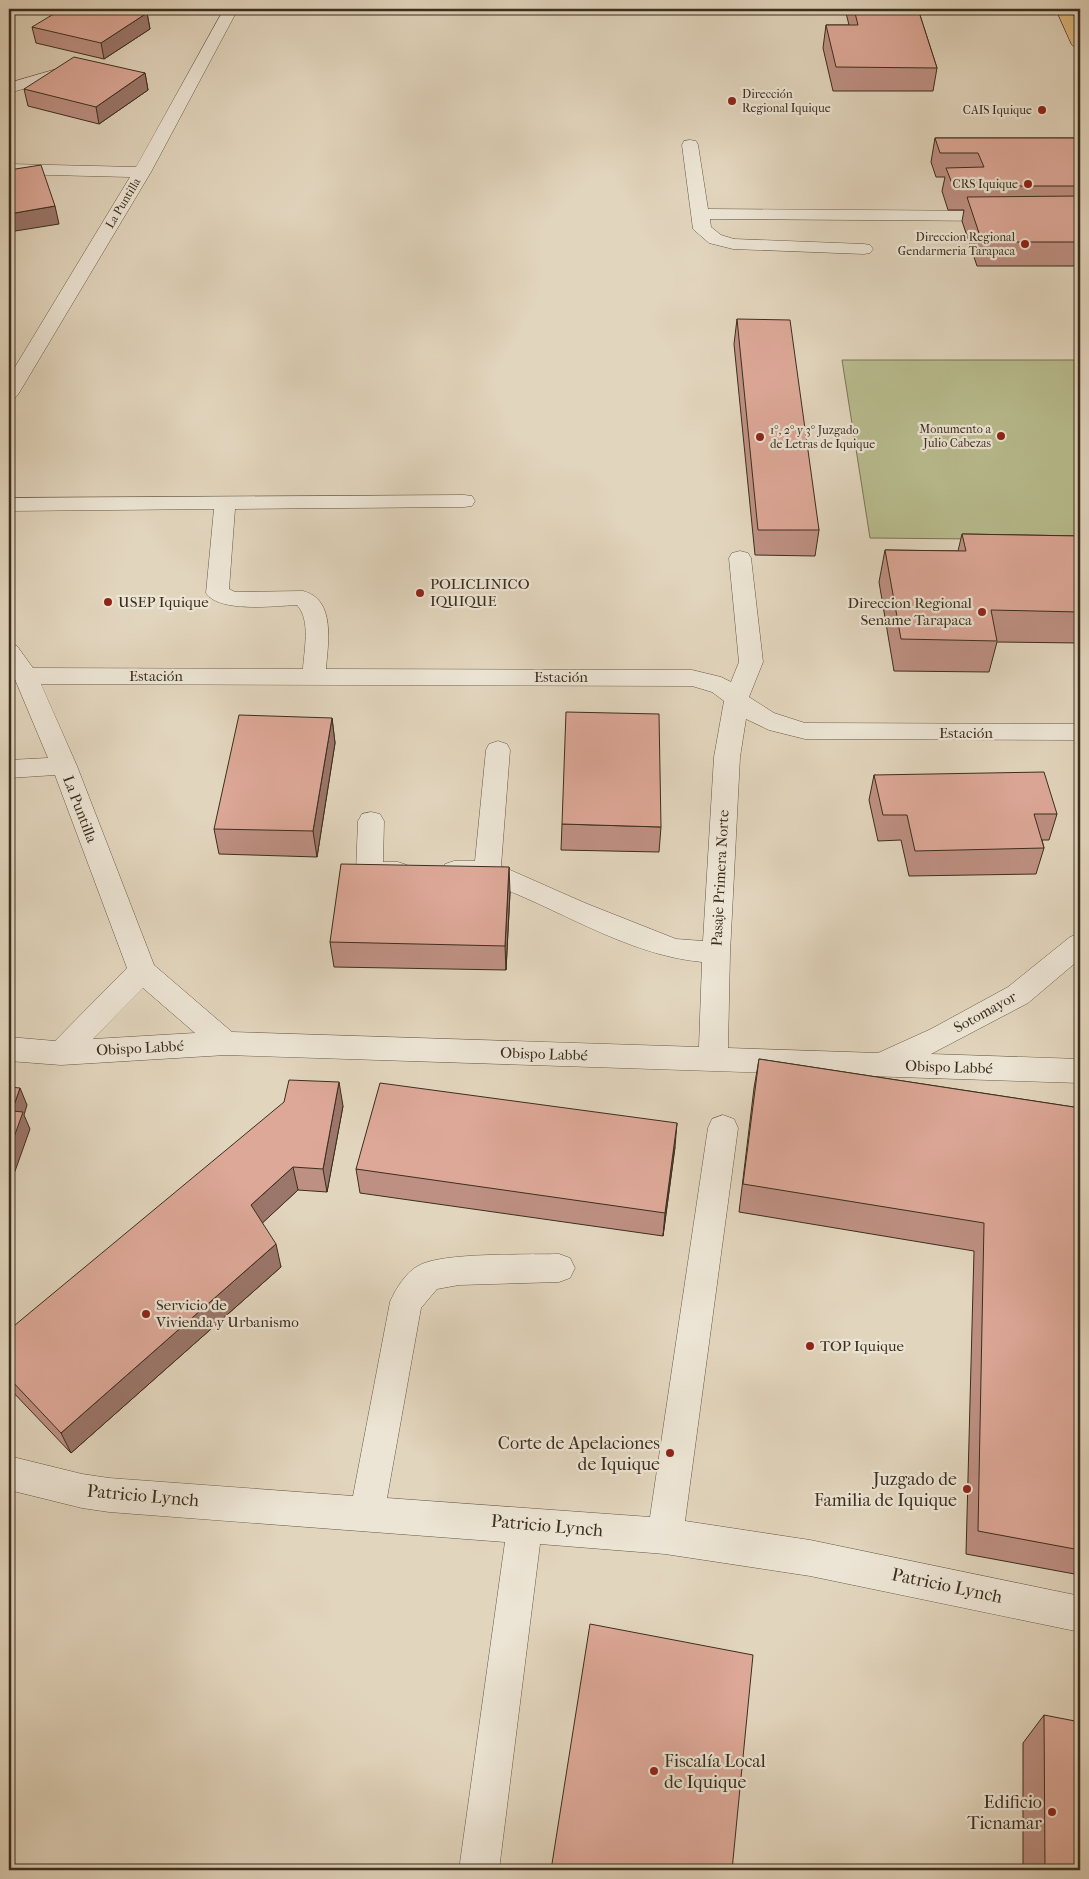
<svg xmlns="http://www.w3.org/2000/svg" width="1089" height="1879" font-family="'IM FELL French Canon',serif">
<style>
.green{fill:#b8bc8e;stroke:#7a7556}
.lines{fill:none;stroke-linecap:round;stroke-linejoin:round}
.minor-casing{stroke:#655845;stroke-width:1}
.major-casing{stroke:#3b2e1d;stroke-width:1}
.minor{fill:#ece4d4;fill-rule:evenodd}
.major{fill:#e1ba7e;fill-rule:evenodd}
.wall{fill:#be9083;stroke:#3b2e1d}
.shaded-wall{fill:#9b766a;stroke:#3b2e1d}
.building{fill:#dda898;stroke:#3b2e1d}
.poi-dot{fill:#8f2418;stroke:#ece4d4;stroke-width:2}
.labels{text-anchor:middle;dominant-baseline:central;stroke-width:4.5;stroke-linejoin:round;paint-order:stroke}
.far-poi-label{font-size:12px;fill:#3b2e1d;stroke:#ece4d4;text-anchor:end}
.far-street-label{font-size:12px;fill:#3b2e1d;stroke:#ece4d4}
.poi-label{font-size:15px;fill:#3b2e1d;stroke:#ece4d4;text-anchor:start}
.street-label{font-size:15px;fill:#3b2e1d;stroke:#ece4d4}
.near-poi-label{font-size:18px;fill:#3b2e1d;stroke:#ece4d4;text-anchor:end}
.near-street-label{font-size:18px;fill:#3b2e1d;stroke:#ece4d4}
</style>
<rect width="100%" height="100%" fill="#e2d5bd"/>
<filter id="stains"><feTurbulence type="fractalNoise" baseFrequency=".004" numOctaves="4"/><feColorMatrix values="0 0 0 0 .2 0 0 0 0 .09 0 0 0 0 .02 0 0 0 .5 -.17"/></filter>
<radialGradient id="worn" r=".72"><stop offset=".6" stop-color="#630" stop-opacity="0"/><stop offset="1" stop-color="#630" stop-opacity=".3"/></radialGradient>
<path class="green" d="M842,360H1080V540L870,538Z"/>
<g class="lines">
<g class="minor-casing">
<g id="minor">
<path d="M224,9H238L151,172L19,393L16,397L9,399V377L130,177L9,174V164L136,167Z"/>
<path d="M67,66H80L88,71L86,74L68,76L9,93V83Z"/>
<path d="M690,140L696,141L698,145L708,209L1001,211L1007,212L1010,216L1007,220L1001,221L710,219L711,227L721,235L734,239L864,244L870,245L873,249L870,253L864,254L733,249L709,243L693,229L682,145L684,141Z"/>
<path d="M464,495L472,496L475,501L472,506L464,507L235,509L229,589L235,592L303,591C336,599 328,643 326,669L692,670L721,677L731,682L739,662L729,558L732,553L740,551L748,553L751,558L763,662L749,697L774,713L805,723L1080,724V740L805,739L769,730L746,719L740,757L730,953L728,1048L878,1053L931,1029L1008,987L1070,937L1080,933V959L1028,1003L931,1054L1080,1059V1083L226,1055L61,1065L9,1061V1037L55,1041L127,968L55,775L9,778V760L48,758L14,677L9,669V643L17,646L33,668L303,669C304,650 311,620 297,605C275,606 219,613 206,593L214,509L9,511V498ZM41,684L692,686L712,692L724,701L714,757L703,941L676,939L585,903L501,866L510,750L507,744L498,741L489,744L486,750L475,861H454L445,864L441,871L445,878C458,882 474,877 486,882C557,907 626,955 702,962L699,1047L232,1032L154,965L77,766ZM143,988L195,1033L93,1039Z"/>
<path d="M371,812L380,814L384,821L383,862H398L407,865L411,872L407,879C392,884 375,884 360,879L356,872L358,821L362,814Z"/>
<path d="M723,1115L734,1119L738,1128L685,1521L810,1540L1080,1596V1632L810,1576L665,1554L540,1544L499,1870H459L505,1542L109,1512L82,1508L9,1490V1456L82,1474L109,1478L353,1496L390,1302C395,1290 406,1272 418,1266C440,1252 529,1255 559,1254L570,1258L575,1268L570,1278L559,1282L459,1285L437,1289L421,1308L387,1498L650,1517L708,1128L712,1119Z"/>
</g>
</g>
<g class="major-casing">
<path id="major" d="M1056,9H1070L1080,29V50L1072,45Z"/>
</g>
<use href="#minor" class="minor"/>
<use href="#major" class="major"/>
</g>
<g class="wall">
<path d="M846,9H918L937,68L933,91H833L823,48L826,25H849L846,13Z"/>
<path d="M147,13L150,29L104,59L36,43L32,27Z"/>
<path d="M145,73L148,90L99,124L28,106L24,89Z"/>
<path d="M935,138H1080V266H977L962,221L964,210H948L942,191L945,177H936L931,162Z"/>
<path d="M737,319L819,530L815,556L755,555L734,344Z"/>
<path d="M962,534L1080,536V643L997,642L989,672L894,671L879,582L885,550L958,551Z"/>
<path d="M332,718L335,743L317,857L219,854L214,829Z"/>
<path d="M874,775L1057,814L1049,840H1042L1044,848L1036,874L909,876L901,840L878,841L869,800Z"/>
<path d="M562,824L661,827L659,852L561,850Z"/>
<path d="M510,892L506,970L334,967L330,942Z"/>
<path d="M759,1059L1080,1108V1575L966,1554L974,1251L739,1212L754,1088Z"/>
<path d="M343,1106L327,1192L298,1190L262,1223L281,1267L71,1453L9,1388V1330Z"/>
<path d="M675,1147L663,1236L360,1193L356,1169Z"/>
<path d="M1044,1715L1080,1870H1023V1743Z"/>
</g>
<g class="shaded-wall">
<path d="M147,13L150,29L104,59L101,43Z"/>
<path d="M145,73L148,90L99,124L96,107Z"/>
<path d="M9,105L11,116L9,118Z"/>
<path d="M55,206L59,224L9,232V214Z"/>
<path d="M332,718L335,743L317,857L313,831Z"/>
<path d="M509,867L510,892L506,970L505,946Z"/>
<path d="M339,1082L343,1106L327,1192L323,1169Z"/>
<path d="M20,1088L27,1105L24,1115L30,1129L9,1188V1151L12,1111Z"/>
<path d="M677,1123L675,1147L663,1236L665,1213Z"/>
<path d="M293,1167L298,1190L257,1228L251,1205Z"/>
<path d="M276,1244L281,1267L71,1453L61,1433Z"/>
</g>
<g class="building">
<path d="M62,9H129L147,13L101,43L32,27Z"/>
<path d="M854,9H918L937,68L836,67L826,25H858Z"/>
<path d="M74,57L145,73L96,107L24,89Z"/>
<path d="M935,138H1080V186H953L946,168L984,167L978,153H940Z"/>
<path d="M41,165L55,206L9,214V170Z"/>
<path d="M1080,196V242H982L967,197Z"/>
<path d="M737,319L790,320L819,530H758Z"/>
<path d="M962,534L1080,536V612L991,610L997,641L901,639L885,550L966,551Z"/>
<path d="M566,712L659,714L661,827L562,824Z"/>
<path d="M239,715L332,718L313,831L214,829Z"/>
<path d="M1044,772L1057,814H1034L1044,848L915,851L907,815H883L874,775Z"/>
<path d="M341,864L509,867L505,946L330,942Z"/>
<path d="M759,1059L1080,1108V1550L978,1531L984,1223L743,1184Z"/>
<path d="M289,1080L339,1082L323,1169L293,1167L251,1205L276,1244L61,1433L9,1378V1330L284,1102Z"/>
<path d="M380,1083L677,1123L665,1213L356,1169Z"/>
<path d="M9,1087L20,1088L12,1111L23,1112L9,1151Z"/>
<path d="M590,1624L753,1655L732,1870H551Z"/>
<path d="M1044,1715L1080,1722V1870H1045Z"/>
</g>
<g class="poi-dot">
<circle cx="732" cy="101" r="5"/>
<circle cx="1042" cy="110" r="5"/>
<circle cx="1028" cy="184" r="5"/>
<circle cx="1025" cy="244" r="5"/>
<circle cx="1001" cy="436" r="5"/>
<circle cx="760" cy="437" r="5"/>
<circle cx="420" cy="593" r="5"/>
<circle cx="108" cy="602" r="5"/>
<circle cx="982" cy="612" r="5"/>
<circle cx="146" cy="1314" r="5"/>
<circle cx="810" cy="1346" r="5"/>
<circle cx="670" cy="1453" r="5"/>
<circle cx="967" cy="1489" r="5"/>
<circle cx="654" cy="1771" r="5"/>
<circle cx="1052" cy="1812" r="5"/>
</g>
<g class="labels">
<g class="far-poi-label">
<text x="742" y="94" text-anchor="start">Dirección<tspan x="742" dy="14">Regional Iquique</tspan></text>
<text x="1032" y="110">CAIS Iquique</text>
<text x="1018" y="184">CRS Iquique</text>
<text x="1015" y="237">Direccion Regional<tspan x="1015" dy="14">Gendarmeria Tarapaca</tspan></text>
<text x="991" y="429">Monumento a<tspan x="991" dy="14">Julio Cabezas</tspan></text>
<text x="770" y="430" text-anchor="start">1°, 2° y 3° Juzgado<tspan x="770" dy="14">de Letras de Iquique</tspan></text>
</g>
<g class="far-street-label">
<text transform="translate(123 203) rotate(-59)">La Puntilla</text>
</g>
<g class="poi-label">
<text x="430" y="584">POLICLINICO<tspan x="430" dy="17">IQUIQUE</tspan></text>
<text x="118" y="602">USEP Iquique</text>
<text x="972" y="603" text-anchor="end">Direccion Regional<tspan x="972" dy="17">Sename Tarapaca</tspan></text>
<text x="156" y="1305">Servicio de<tspan x="156" dy="17">Vivienda y Urbanismo</tspan></text>
<text x="820" y="1346">TOP Iquique</text>
</g>
<g class="street-label">
<text x="156" y="676">Estación</text>
<text x="561" y="677">Estación</text>
<text x="966" y="733">Estación</text>
<text transform="translate(80 809) rotate(69)">La Puntilla</text>
<text transform="translate(720 878) rotate(-87)">Pasaje Primera Norte</text>
<text transform="translate(985 1012) rotate(-29)">Sotomayor</text>
<text transform="translate(140 1048) rotate(-3)">Obispo Labbé</text>
<text transform="translate(544 1054) rotate(2)">Obispo Labbé</text>
<text transform="translate(949 1067) rotate(2)">Obispo Labbé</text>
</g>
<g class="near-poi-label">
<text x="660" y="1443">Corte de Apelaciones<tspan x="660" dy="21">de Iquique</tspan></text>
<text x="957" y="1479">Juzgado de<tspan x="957" dy="21">Familia de Iquique</tspan></text>
<text x="664" y="1761" text-anchor="start">Fiscalía Local<tspan x="664" dy="21">de Iquique</tspan></text>
<text x="1042" y="1802">Edificio<tspan x="1042" dy="21">Ticnamar</tspan></text>
</g>
<g class="near-street-label">
<text transform="translate(143 1496) rotate(5)">Patricio Lynch</text>
<text transform="translate(547 1526) rotate(5)">Patricio Lynch</text>
<text transform="translate(947 1586) rotate(12)">Patricio Lynch</text>
</g>
</g>
<rect width="1089" height="1879" fill="none" stroke="#e2d5bd" stroke-width="30"/>
<rect x="10" y="10" width="1069" height="1859" fill="none" stroke="#3b2e1d" stroke-width="2.5"/>
<rect x="15" y="15" width="1059" height="1849" fill="none" stroke="#3b2e1d"/>
<rect width="100%" height="100%" filter="url(#stains)"/>
<rect width="100%" height="100%" fill="url(#worn)"/>
</svg>
